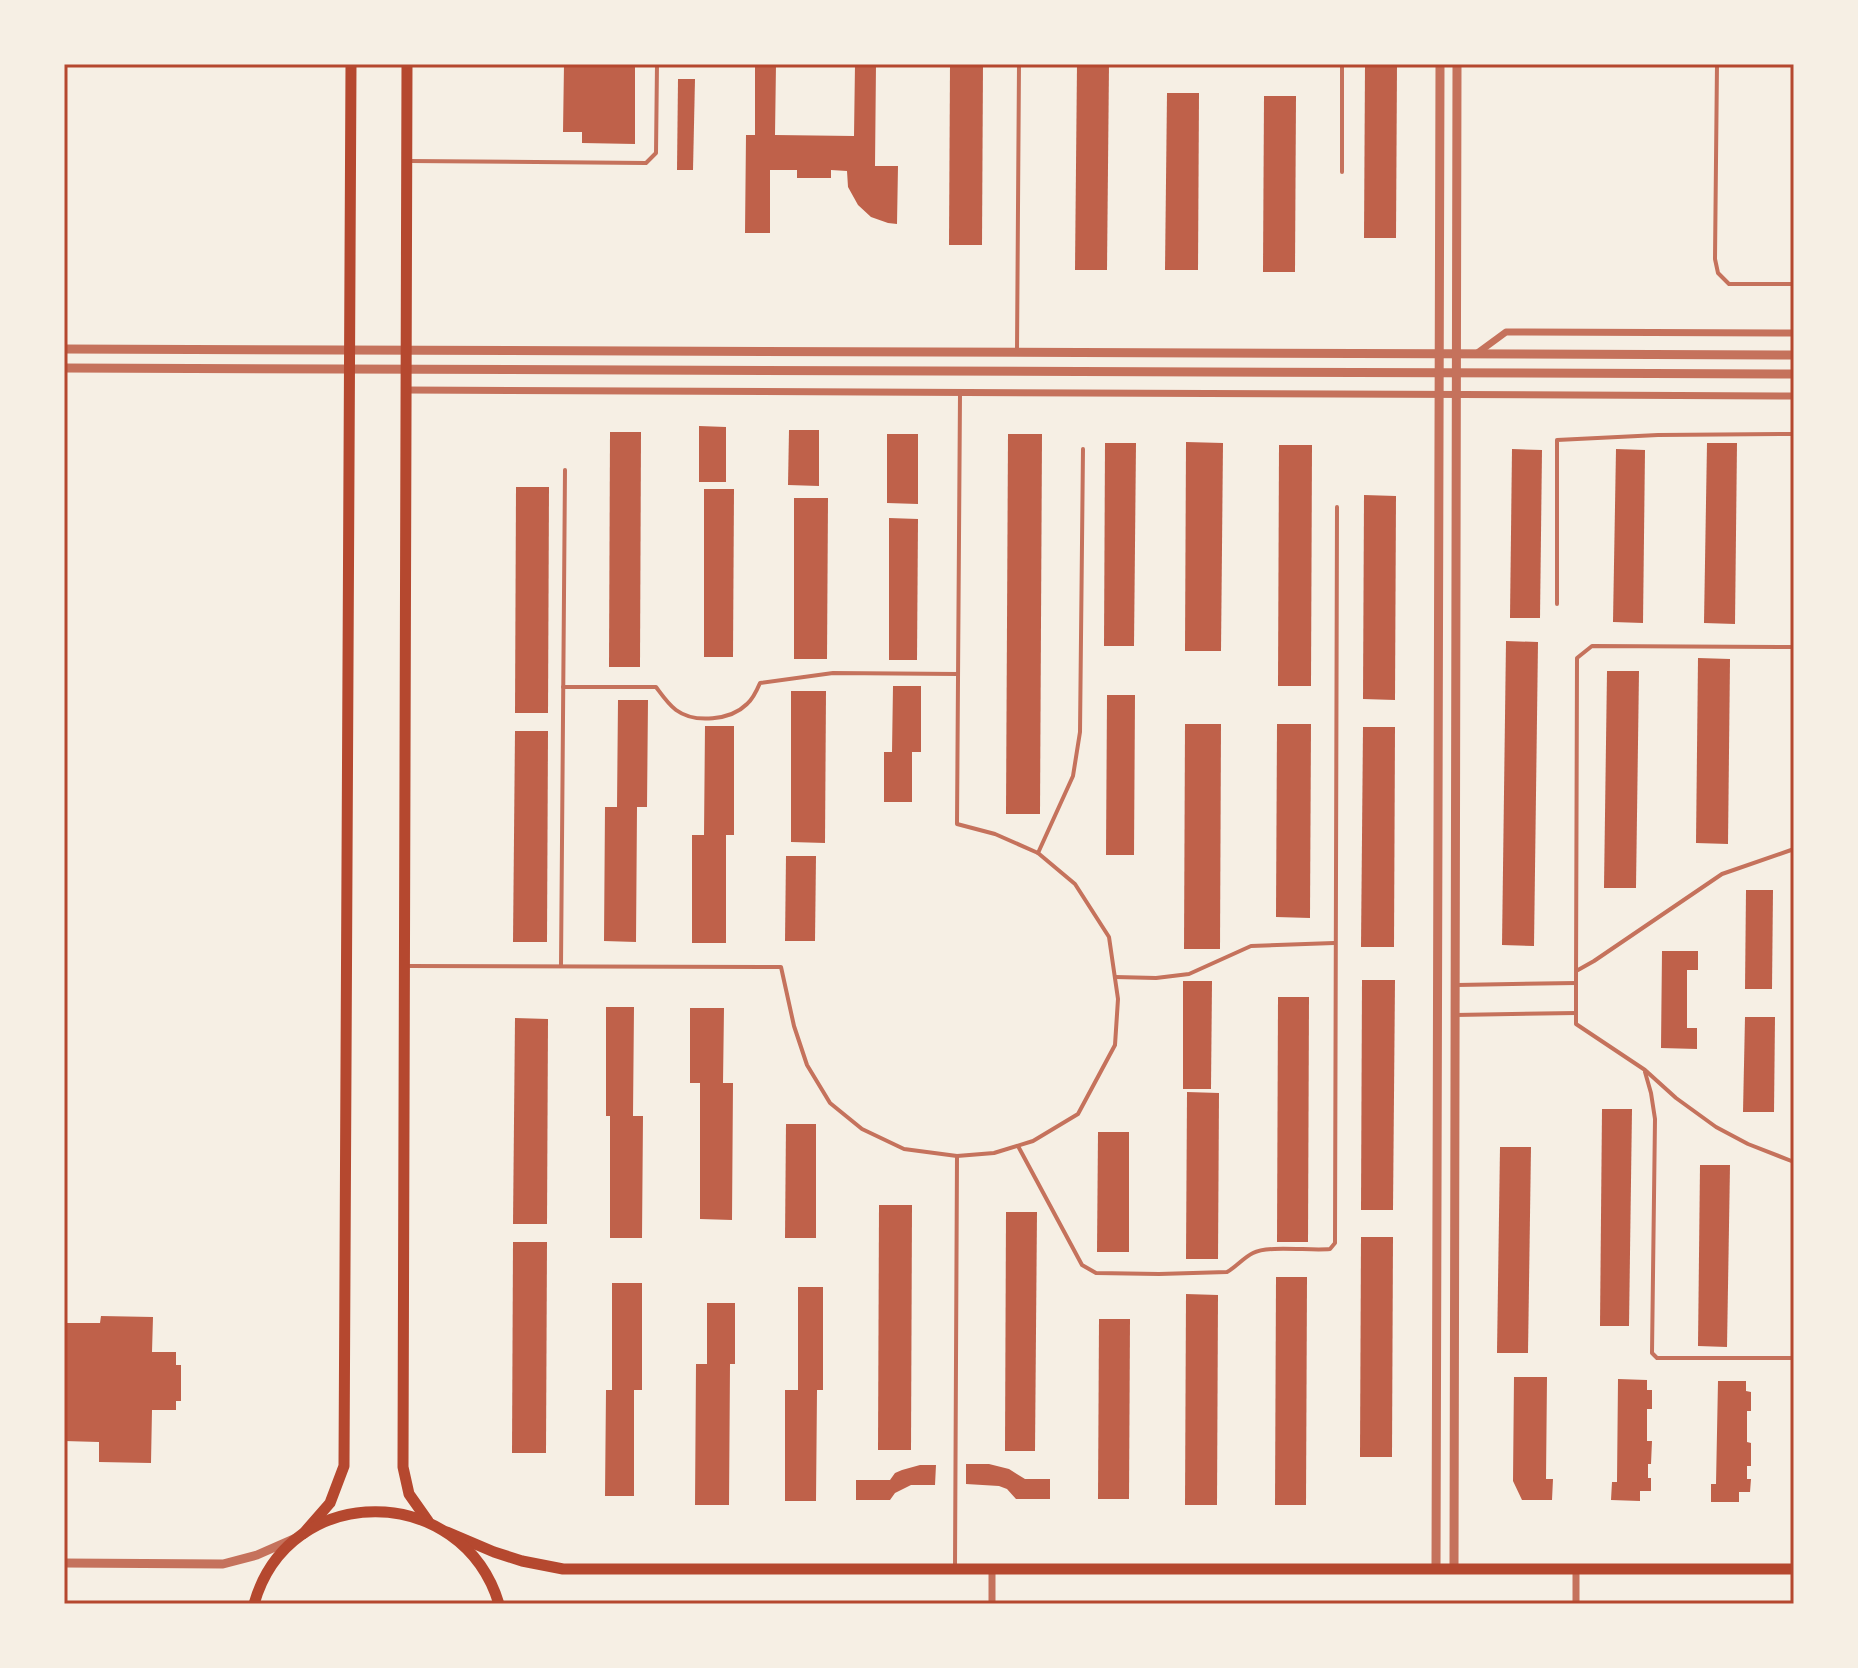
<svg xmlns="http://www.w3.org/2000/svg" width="1858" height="1668" font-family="'Roboto Serif',serif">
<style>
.building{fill:#bf614a}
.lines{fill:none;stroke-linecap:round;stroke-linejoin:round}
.service{stroke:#c5725c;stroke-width:4}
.minor{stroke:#c5725c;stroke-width:7}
.tertiary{stroke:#c5725c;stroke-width:9}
.secondary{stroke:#b5482f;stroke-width:11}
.neatline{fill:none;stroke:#b5482f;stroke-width:3}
</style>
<rect width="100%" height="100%" fill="#f6efe4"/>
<g class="building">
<path d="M564,64H635V144L582,143V132H563Z"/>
<path d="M755,64H776L775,135L854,136L855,64H876L875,166H898L897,224L888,223L871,217L858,205L848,187L847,171L831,170V178H797V170H770V233H745L746,135H755Z"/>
<path d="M950,64H983L982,245H949Z"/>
<path d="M1077,64H1109L1107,270H1075Z"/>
<path d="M1365,64H1397L1396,238H1364Z"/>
<path d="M678,79H695L693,170H677Z"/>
<path d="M1167,93H1199L1198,270H1165Z"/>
<path d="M1264,96H1296L1295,272H1263Z"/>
<path d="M699,426L726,427V482H699Z"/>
<path d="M789,430H819V486L788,485Z"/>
<path d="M610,432H641L640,667H609Z"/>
<path d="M887,434H918V504L887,503Z"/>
<path d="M1008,434H1042L1040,814H1006Z"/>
<path d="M1186,442L1223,443L1221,651H1185Z"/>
<path d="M1105,443H1136L1134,646H1104Z"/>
<path d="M1707,443H1737L1735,624L1704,623Z"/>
<path d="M1279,445H1312L1311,686H1278Z"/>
<path d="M1512,449L1542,450L1540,618H1510Z"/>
<path d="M1616,449L1645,450L1643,623L1613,622Z"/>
<path d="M516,487H549L548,713H515Z"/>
<path d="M704,489H734L733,657H704Z"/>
<path d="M1364,495L1396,496L1395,700L1363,699Z"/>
<path d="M794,498H828L827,659H794Z"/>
<path d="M889,518L918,519L917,660H889Z"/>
<path d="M1506,641L1538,642L1534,946L1502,945Z"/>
<path d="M1698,658L1730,659L1728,844L1696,843Z"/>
<path d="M1607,671H1639L1636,888H1604Z"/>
<path d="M893,686H921V752H912V802H884V752H892Z"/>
<path d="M791,691H826L825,843L791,842Z"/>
<path d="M1107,695H1135L1134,855H1106Z"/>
<path d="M618,700H648L647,807H637L636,942L604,941L605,807H617Z"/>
<path d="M1185,724H1221L1220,949H1184Z"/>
<path d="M1277,724H1311L1310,918L1276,917Z"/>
<path d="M705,726H734V835H726V943H692V835H704Z"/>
<path d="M1363,727H1395L1394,947H1361Z"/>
<path d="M515,731H548L547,942H513Z"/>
<path d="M786,856H816L815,941H785Z"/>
<path d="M1746,890H1773L1772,989H1745Z"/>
<path d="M1662,951H1698V970H1687V1028H1697V1049L1661,1048Z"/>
<path d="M1362,980H1395L1393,1210H1361Z"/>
<path d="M1183,981H1212L1211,1089H1183Z"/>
<path d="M1278,997H1309L1308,1242H1277Z"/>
<path d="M606,1007H634L633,1116H643L642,1238H610V1116H606Z"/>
<path d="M690,1008H724L723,1083H733L732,1220L700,1219V1083H690Z"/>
<path d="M1745,1017H1775L1774,1112H1743Z"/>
<path d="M515,1018L548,1019L547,1224H513Z"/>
<path d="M1187,1092L1219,1093L1218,1259H1186Z"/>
<path d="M1602,1109H1632L1629,1326H1600Z"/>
<path d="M786,1124H816V1238H785Z"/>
<path d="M1098,1132H1129V1252H1097Z"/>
<path d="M1500,1147H1531L1528,1353H1497Z"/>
<path d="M1700,1165H1730L1727,1347L1698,1346Z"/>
<path d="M879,1205H912L911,1450H878Z"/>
<path d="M1006,1212H1037L1035,1451H1005Z"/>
<path d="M1361,1237H1393L1392,1457H1360Z"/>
<path d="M513,1242H547L546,1453H512Z"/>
<path d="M1276,1277H1307L1306,1505H1275Z"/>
<path d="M612,1283H642V1390H634V1496H605L606,1390H612Z"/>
<path d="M798,1287H823V1390H817L816,1501H785V1390H798Z"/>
<path d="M1186,1294L1218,1295L1217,1505H1185Z"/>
<path d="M707,1303H735V1364H730L729,1505H695L696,1364H707Z"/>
<path d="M101,1316L153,1317L152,1352H176V1365H181V1401H176V1410H152L151,1463L99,1462V1442L64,1441V1323H100Z"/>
<path d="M1099,1319H1130L1129,1499H1098Z"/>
<path d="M1514,1377H1547L1546,1479H1553L1552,1500H1522L1513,1481Z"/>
<path d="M1618,1379L1647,1380V1390H1652V1409H1647V1441H1652L1651,1464H1648V1478H1651V1491H1640V1501L1611,1500L1612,1482H1617Z"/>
<path d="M1718,1381H1746V1391L1751,1392V1411H1747V1442L1751,1443V1466H1747V1479H1751L1750,1492H1739V1502H1711V1484H1716Z"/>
<path d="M966,1464H989L1009,1469L1025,1479H1050V1499H1016L1007,1489L999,1486L966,1484Z"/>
<path d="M920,1465H936L935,1485H911L895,1493L890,1500H856V1480H890L895,1473L902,1470Z"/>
</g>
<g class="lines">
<g class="service">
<path d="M1342,64V172"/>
<path d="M1717,64L1715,259L1718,273L1729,284H1794"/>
<path d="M409,161L646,163L656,153L657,64"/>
<path d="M1017,350L1019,64"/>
<path d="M1557,604V440L1658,435L1794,434"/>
<path d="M1794,647L1592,646L1577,658L1576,983V1024L1645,1070L1676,1098L1716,1127L1748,1144L1794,1162"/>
<path d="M563,687H656C662,695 668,704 676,710C695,724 731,720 747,704C753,699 757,690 760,683L833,673L958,674"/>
<path d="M1038,853L1073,776L1080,732L1083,449"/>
<path d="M407,966L781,967L794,1026L807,1065L830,1103L862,1129L904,1149L957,1156L994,1153L1033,1141L1078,1114L1115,1045L1118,999L1109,937L1075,884L1038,853L995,834L957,824L960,394"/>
<path d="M561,966L565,470"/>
<path d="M1578,970L1594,961L1722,874L1794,849"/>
<path d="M1115,977L1156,978L1189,974L1251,946L1334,943"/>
<path d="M1457,985L1576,983"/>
<path d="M1455,1015L1576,1013"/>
<path d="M1645,1072L1651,1093L1655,1119L1652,1353L1657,1358H1794"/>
<path d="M1018,1146L1082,1265L1096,1273L1159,1274L1227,1272C1236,1267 1243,1258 1253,1253C1268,1245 1310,1251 1330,1249L1335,1243L1337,507"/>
<path d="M955,1566L957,1156"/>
</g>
<g class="minor">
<path d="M1476,354L1506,332L1794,333"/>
<path d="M406,390L1794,396"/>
<path d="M1576,1569V1604"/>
<path d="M992,1604V1569"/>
</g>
<g class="tertiary">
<path d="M64,349L1794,355"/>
<path d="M64,368L1794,374"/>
<path d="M64,1563L223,1564L257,1555L298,1537"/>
<path d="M1436,1569L1440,64"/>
<path d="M1454,1569L1457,64"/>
</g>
<g class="secondary">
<path d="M407,64L403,1467L409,1494L428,1521"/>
<path d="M447,1532L494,1552L522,1561L563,1569H1794"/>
<path d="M303,1534L330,1503L344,1466L351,64"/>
<path d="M254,1604C289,1480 462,1482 499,1604"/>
</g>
</g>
<rect width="1858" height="1668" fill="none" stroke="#f6efe4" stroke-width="132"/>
<rect x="66" y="66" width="1726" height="1536" class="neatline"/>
</svg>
